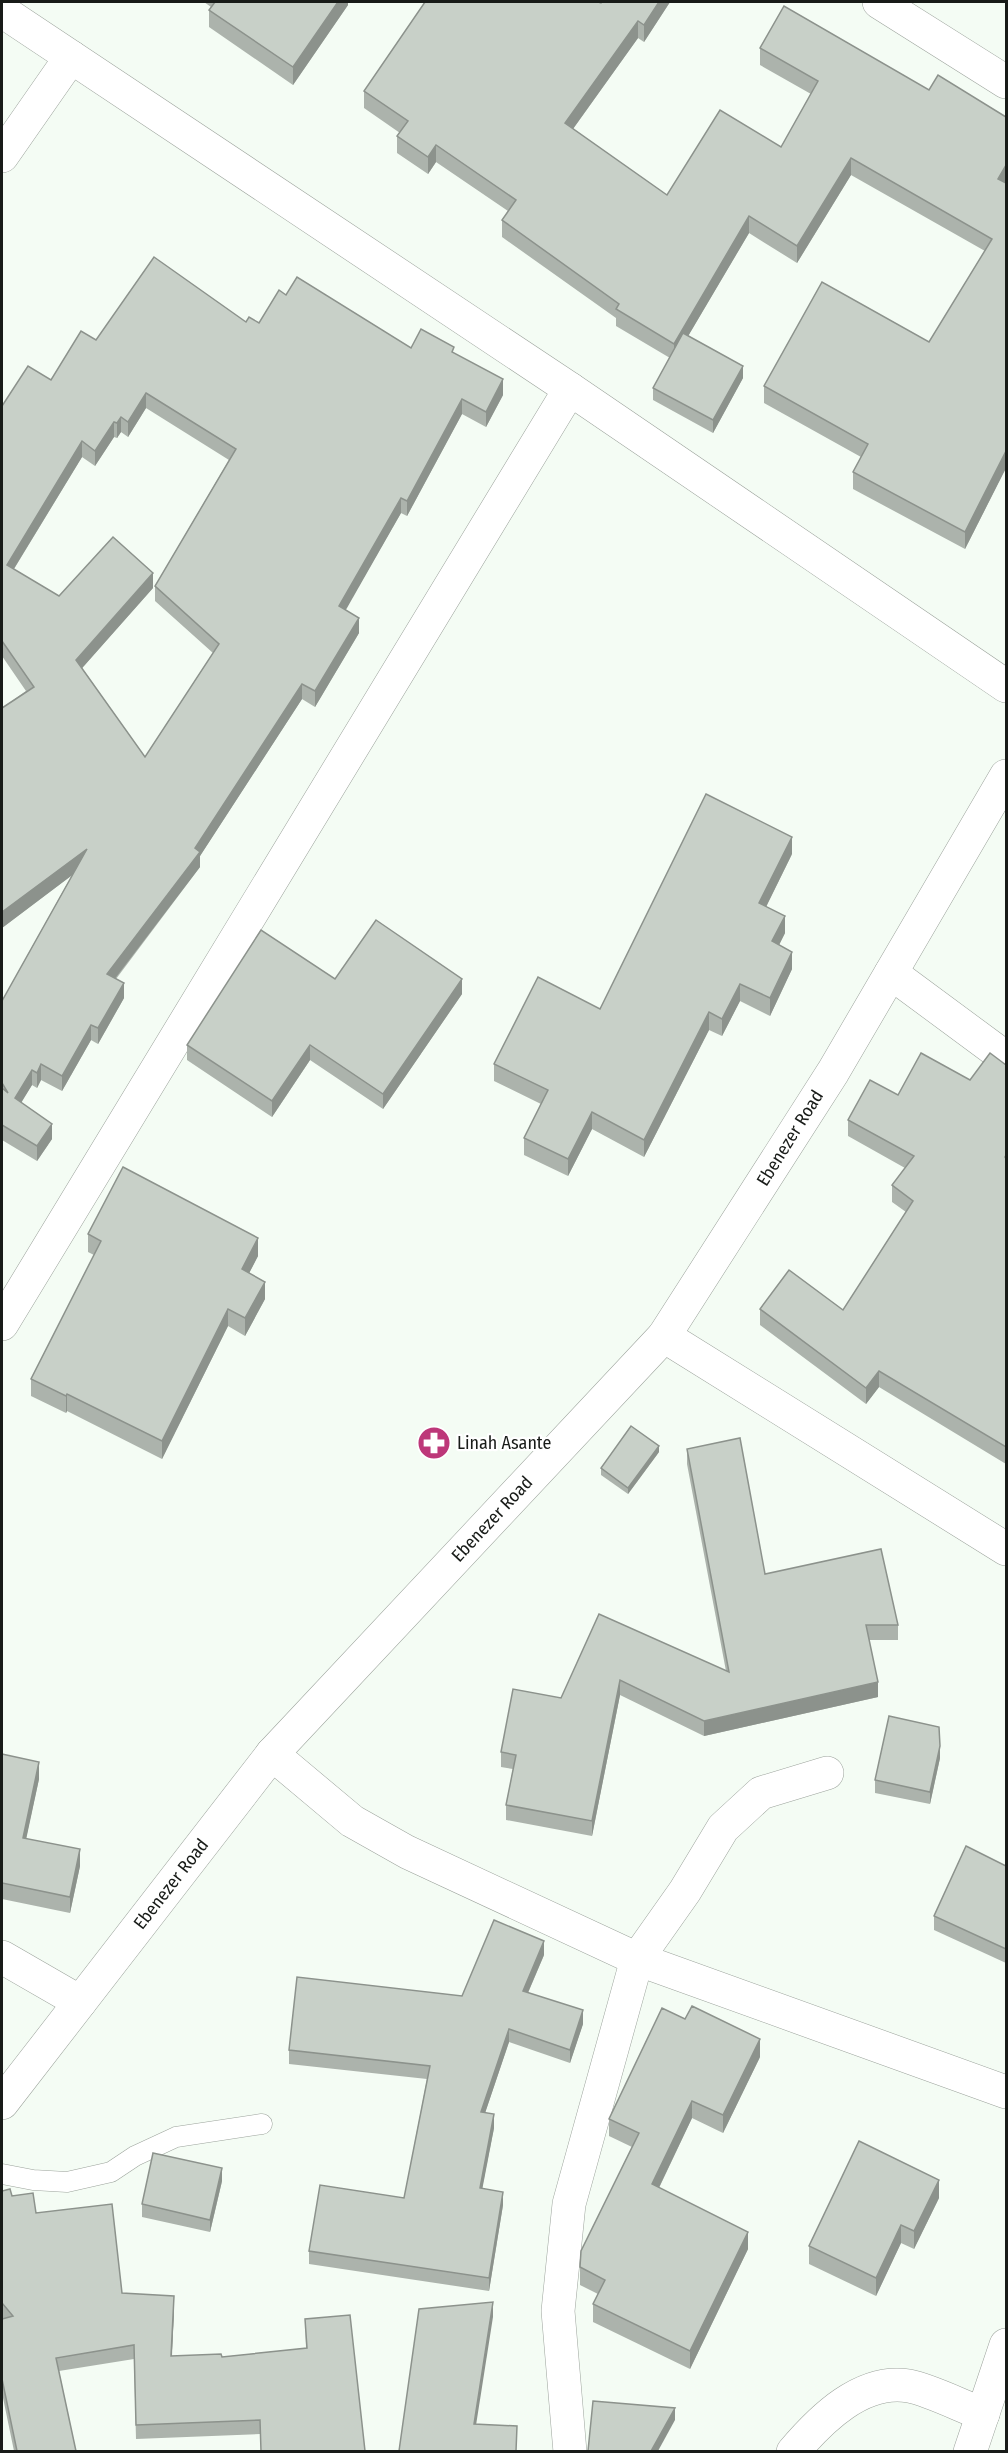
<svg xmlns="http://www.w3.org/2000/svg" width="1008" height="2453" font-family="'Fira Sans Condensed',sans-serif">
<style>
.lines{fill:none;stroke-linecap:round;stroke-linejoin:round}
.service-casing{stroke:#9ca39c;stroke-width:21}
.minor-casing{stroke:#9ca39c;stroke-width:34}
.tertiary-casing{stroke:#9ca39c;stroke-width:34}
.service{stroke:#fff;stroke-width:20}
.minor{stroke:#fff;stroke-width:33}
.tertiary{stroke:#fff;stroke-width:33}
.wall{fill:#acb3ac;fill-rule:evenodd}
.shaded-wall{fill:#8c928c}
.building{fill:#c8d0c8;stroke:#8c928c;stroke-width:1.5;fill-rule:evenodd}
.labels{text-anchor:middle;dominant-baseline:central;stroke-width:4.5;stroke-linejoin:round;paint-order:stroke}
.street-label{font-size:18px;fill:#181b18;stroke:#fff}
.poi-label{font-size:18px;fill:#181b18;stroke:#fff;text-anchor:start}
</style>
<rect width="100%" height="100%" fill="#f4fcf4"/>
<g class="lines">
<g class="service-casing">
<path id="service" d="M2,2174L33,2180L67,2182L111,2172L135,2156L176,2137L262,2124"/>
</g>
<g class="minor-casing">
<g id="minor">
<path d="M879,2L1006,82"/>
<path d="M2,11L570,389L1006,686"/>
<path d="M2,156L71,57"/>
<path d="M891,973L1006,1058"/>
<path d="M2,1324L570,389"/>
<path d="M664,1336L1006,1549"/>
<path d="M272,1754L352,1821L407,1852L637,1959L1006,2092"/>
<path d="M2,1957L80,2002"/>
<path d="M570,2452L558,2311L569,2204L637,1959L685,1891L723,1828L761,1793L827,1773"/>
<path d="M793,2452C821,2419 862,2378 909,2386C930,2390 961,2406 983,2414"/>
<path d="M970,2452L1006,2345"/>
</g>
</g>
<g class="tertiary-casing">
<path id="tertiary" d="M2,2103L272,1754L664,1336L833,1072L1006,776"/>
</g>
<use href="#service" class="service"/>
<use href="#minor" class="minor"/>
<use href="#tertiary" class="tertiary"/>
</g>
<g class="wall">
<path d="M204,2H348V5L293,85L209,27V10L211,7Z"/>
<path d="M670,2L644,42L638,38L573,129L667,195L781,147L811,94L760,65V48L1006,183V468L965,549L853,489V472L861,457L764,403V386L929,342L985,251L851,175L797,263L749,233L688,336L743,378L713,433L653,400V388L670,358L616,326V318L502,237V220L508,211L436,162L428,174L397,153V136L400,133L364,108V91L601,3Z"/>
<path d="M286,295L411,348L454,353L503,395L486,427L462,414L407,516L401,513L345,610L359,633L315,707L302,699L200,856V867L116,979L124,998L98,1044L91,1040L62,1091L41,1080L37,1088L32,1085L21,1102L52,1139L37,1161L2,1140V1001L72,875L2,928V708L26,691L2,656V406L51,380L96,340L246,322L259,323ZM146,408L229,460L155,586V601L213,653L145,757L82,668L153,588L59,596L14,569L82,457L95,466L114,437L117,438L121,432L128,437Z"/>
<path d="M792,854L766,907L785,933L779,945L792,969L770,1016L740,1001L722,1036L709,1030L644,1157L592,1129L568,1176L524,1155V1138L541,1104L494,1081V1064L600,1009Z"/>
<path d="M335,979L462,994L383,1109L310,1060L272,1117L187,1060V1045Z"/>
<path d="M1006,1065V1464L879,1387L866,1404L760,1325V1309L843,1310L906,1212L892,1202V1185L905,1168L848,1136V1120L898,1095L970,1080Z"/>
<path d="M88,1234L258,1256L249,1273L265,1299L245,1336L228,1326L162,1459L67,1411L66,1413L31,1396V1379L94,1255L88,1252Z"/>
<path d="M687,1449L765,1574L898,1625V1640H869L878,1697L704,1736L620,1695L592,1836L506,1820V1805L513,1769L501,1767V1752L561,1698L599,1614L726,1671L687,1464Z"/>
<path d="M659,1452L628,1494L601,1475V1468Z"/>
<path d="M2,1754L39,1779L26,1838L80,1866L70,1913L2,1899Z"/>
<path d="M940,1758L930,1804L875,1793V1780Z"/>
<path d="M1006,1866V1963L934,1930V1916Z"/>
<path d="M544,1955L528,1993L583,2024L570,2063L509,2042L485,2113L494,2128L482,2188L503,2205L489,2291L309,2264V2251L404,2198L427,2079L289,2064V2050L462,1996Z"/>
<path d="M760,2057L723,2133L692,2118L659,2188L748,2249L690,2369L593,2322V2304L598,2294L580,2285V2267L632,2147L609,2136V2119Z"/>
<path d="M222,2181L210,2232L142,2217V2204Z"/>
<path d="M2,2191L12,2196L36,2213L122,2293L174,2311L172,2356L222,2357L306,2348L305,2319L350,2315L260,2434L136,2439L134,2359L59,2371L76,2451H14L2,2393V2319H3L2,2317Z"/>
<path d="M939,2198L914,2249L901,2243L876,2296L809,2264V2246Z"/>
</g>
<g class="shaded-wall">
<path d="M338,2H348V5L293,85V67Z"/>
<path d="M659,2H670L644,42V25Z"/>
<path d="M638,21V38L565,140V123Z"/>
<path d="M436,145V162L428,174V157Z"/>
<path d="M851,158V175L797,263V246Z"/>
<path d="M1006,165V182L998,195V179Z"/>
<path d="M749,216V233L674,360V344Z"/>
<path d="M743,366V378L713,433V420Z"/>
<path d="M503,379V395L486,427V412Z"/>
<path d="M146,393V408L128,437V422Z"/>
<path d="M462,399V414L407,516V501Z"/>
<path d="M121,417V432L117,438V423Z"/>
<path d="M114,422V437L95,466V451Z"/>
<path d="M82,441V457L7,580V565Z"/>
<path d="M1006,451V468L965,549V532Z"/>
<path d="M401,498V513L339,622V606Z"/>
<path d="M153,573V588L76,675V660Z"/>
<path d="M359,618V633L315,707V691Z"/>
<path d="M302,684V699L200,856V867L107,989V974L195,848Z"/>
<path d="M792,837V854L759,921V903Z"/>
<path d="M87,849V864L2,928V912Z"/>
<path d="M785,916V933L772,959V941Z"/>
<path d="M792,952V969L770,1016V998Z"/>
<path d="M462,979V994L383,1109V1094Z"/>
<path d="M124,983V998L98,1044V1028Z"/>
<path d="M740,984V1001L722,1036V1019Z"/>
<path d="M709,1012V1030L644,1157V1140Z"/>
<path d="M91,1025V1040L62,1091V1076Z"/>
<path d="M310,1045V1060L272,1117V1101Z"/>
<path d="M41,1064V1080L37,1088V1073Z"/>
<path d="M32,1070V1085L15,1113V1098Z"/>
<path d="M592,1112V1129L568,1176V1159Z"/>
<path d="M52,1124V1139L37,1161V1146Z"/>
<path d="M258,1238V1256L242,1287V1269Z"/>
<path d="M265,1282V1299L245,1336V1318Z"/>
<path d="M228,1309V1326L162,1459V1441Z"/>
<path d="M879,1371V1387L866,1404V1388Z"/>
<path d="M67,1394V1411L66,1413V1396Z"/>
<path d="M659,1446V1452L628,1494V1488Z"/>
<path d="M620,1680V1695L592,1836V1821Z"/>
<path d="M878,1682V1697L704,1736V1721Z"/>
<path d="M940,1746V1758L930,1804V1792Z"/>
<path d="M39,1762V1779L23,1854V1838Z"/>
<path d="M80,1849V1866L70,1913V1897Z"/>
<path d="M544,1941V1955L523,2004V1991Z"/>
<path d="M583,2010V2024L570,2063V2050Z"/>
<path d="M509,2029V2042L481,2125V2112Z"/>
<path d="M760,2039V2057L723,2133V2115Z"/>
<path d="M692,2101V2118L652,2202V2184Z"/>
<path d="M494,2114V2128L480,2201V2188Z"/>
<path d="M222,2168V2181L210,2232V2220Z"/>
<path d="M939,2180V2198L914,2249V2231Z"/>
<path d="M503,2192V2205L489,2291V2278Z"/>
<path d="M901,2225V2243L876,2296V2278Z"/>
<path d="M748,2232V2249L690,2369V2351Z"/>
<path d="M174,2296V2311L171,2370V2356Z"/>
<path d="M493,2302V2317L474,2438V2424Z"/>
<path d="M675,2408V2420L658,2451H651Z"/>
</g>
<g class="building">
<path d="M215,2H338L293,67L209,10Z"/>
<path d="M425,2H598L601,3L602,2H659L644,25L638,21L565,123L667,195L720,110L781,147L818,81L760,48L784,6L929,90L938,75L1006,117V165L998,179L1006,183V451L965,532L853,472L868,444L764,386L822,282L929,342L992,239L851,158L797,246L749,216L674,344L616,309L619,304L502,220L516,200L436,145L428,157L397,136L408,121L364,91Z"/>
<path d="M154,257L246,322L249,317L259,323L279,290L286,295L297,277L411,348L421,329L454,347L452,352L503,379L486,412L462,399L407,501L401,498L339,606L359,618L315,691L302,684L195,848L200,852L107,974L124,983L98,1028L91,1025L62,1076L41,1064L37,1073L32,1070L15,1098L52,1124L37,1146L2,1125V1088L8,1093L2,1083V1001L87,849L2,912V708L34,687L2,641V406L28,366L51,380L81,331L96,340ZM146,393L236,449L155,586L219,644L145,757L76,660L153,573L113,537L59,596L7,565L82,441L95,451L114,422L117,423L121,417L128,422Z"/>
<path d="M683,333L743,366L713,420L653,388Z"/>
<path d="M706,794L792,837L759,903L785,916L772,941L792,952L770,998L740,984L722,1019L709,1012L644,1140L592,1112L568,1159L524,1138L548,1090L494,1064L538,977L600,1009Z"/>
<path d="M376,920L462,979L383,1094L310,1045L272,1101L187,1045L261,930L335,979Z"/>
<path d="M921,1053L970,1080L990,1053L1006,1065V1155L1005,1157L1006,1159V1447L879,1371L866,1388L760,1309L789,1270L843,1310L913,1201L892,1185L914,1156L848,1120L870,1080L898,1095Z"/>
<path d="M123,1167L258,1238L242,1269L265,1282L245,1318L228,1309L162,1441L67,1394L66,1396L31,1379L101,1241L88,1234Z"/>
<path d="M631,1426L659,1446L628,1488L601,1468Z"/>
<path d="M740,1438L765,1574L881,1549L898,1625H866L878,1682L704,1721L620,1680L592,1821L506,1805L516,1755L501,1752L513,1689L561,1698L599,1614L729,1672L687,1449Z"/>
<path d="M889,1716L939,1727L940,1746L930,1792L875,1780Z"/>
<path d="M2,1754L39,1762L23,1838L80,1849L70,1897L2,1883Z"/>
<path d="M966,1846L1006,1866V1949L934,1916Z"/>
<path d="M494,1920L544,1941L523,1991L583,2010L570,2050L509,2029L481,2112L494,2114L480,2188L503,2192L489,2278L309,2251L320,2185L404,2198L430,2066L289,2050L297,1977L462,1996Z"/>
<path d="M692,2006L760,2039L723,2115L692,2101L652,2184L748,2232L690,2351L593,2304L605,2280L580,2267L581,2251L639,2133L609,2119L662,2008L685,2019Z"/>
<path d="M859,2141L939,2180L914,2231L901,2225L876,2278L809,2246Z"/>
<path d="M153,2153L222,2168L210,2220L142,2204Z"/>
<path d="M10,2189L12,2196L33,2193L36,2213L112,2204L122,2293L174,2296L171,2356L221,2354L222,2357L307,2348L305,2319L350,2315L365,2451H261L260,2420L136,2425L134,2345L56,2358L76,2451H17L2,2379V2319L13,2316L2,2303V2191Z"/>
<path d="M493,2302L474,2424L517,2426L516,2451H399L419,2309Z"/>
<path d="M593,2401L675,2408L651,2451H588Z"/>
</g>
<defs>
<g id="pharmacy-disc" transform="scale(1.725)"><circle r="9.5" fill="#bd3779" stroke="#fff"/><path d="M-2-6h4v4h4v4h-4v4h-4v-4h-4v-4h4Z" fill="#fff"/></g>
</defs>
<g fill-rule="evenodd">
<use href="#pharmacy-disc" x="434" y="1443"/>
</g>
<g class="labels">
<g class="street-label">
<text transform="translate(790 1138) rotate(-58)">Ebenezer Road</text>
<text transform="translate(492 1519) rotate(-47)">Ebenezer Road</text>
<text transform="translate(171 1884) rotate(-52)">Ebenezer Road</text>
</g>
<g class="poi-label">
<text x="457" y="1443">Linah Asante</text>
</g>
</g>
<rect width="1008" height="2453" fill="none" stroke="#181b18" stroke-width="6"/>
</svg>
